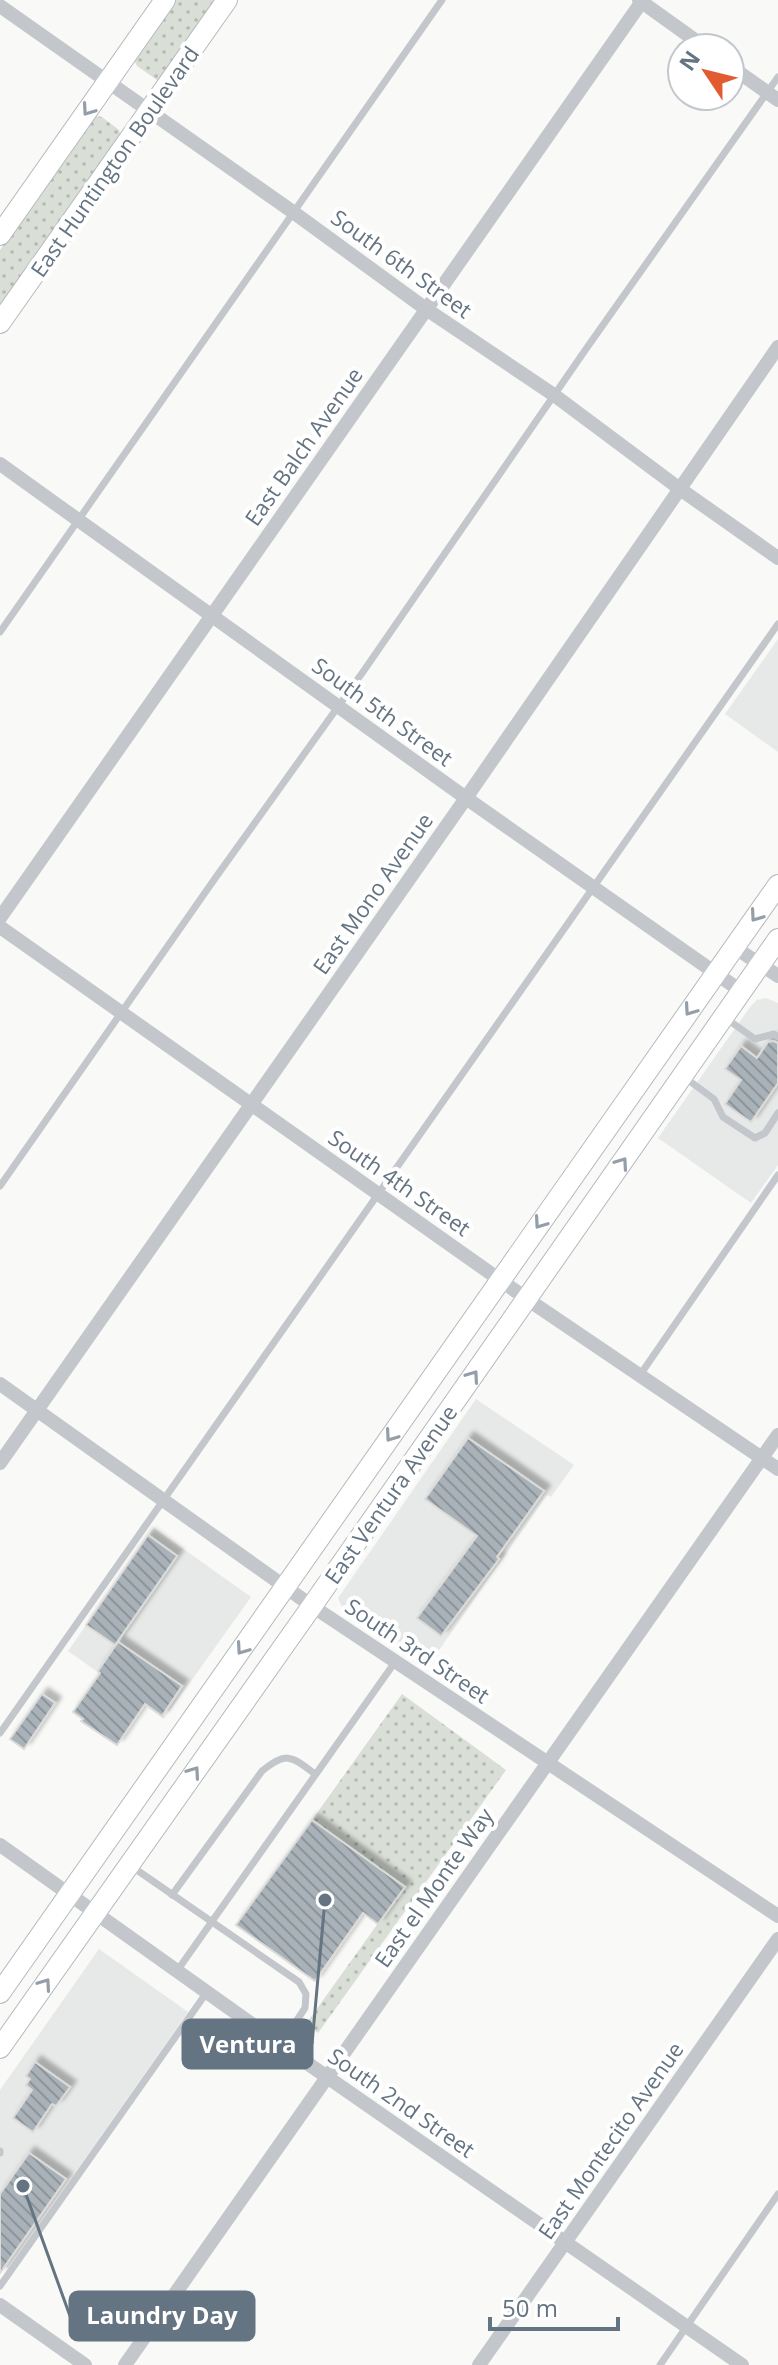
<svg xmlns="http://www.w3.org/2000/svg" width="778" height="2365" font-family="'Open Sans',sans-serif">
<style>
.built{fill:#e7e8e8}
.grass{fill:url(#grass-dots)}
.building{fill:url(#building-back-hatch);stroke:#dbdbd9;stroke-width:2;filter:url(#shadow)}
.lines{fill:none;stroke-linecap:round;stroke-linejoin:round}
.secondary-casing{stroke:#b5babf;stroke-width:22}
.lane{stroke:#c3c7cb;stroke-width:7}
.street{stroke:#c3c7cb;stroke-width:14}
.secondary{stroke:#fff;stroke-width:20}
.oneway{stroke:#939ea8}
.labels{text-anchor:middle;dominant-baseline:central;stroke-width:8;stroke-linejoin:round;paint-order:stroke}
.street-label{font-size:22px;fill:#657482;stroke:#fff}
.leader{fill:none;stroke:#657482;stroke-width:3}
.callout-dot{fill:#657482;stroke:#fff;stroke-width:3}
.callout{fill:#657482;stroke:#657482;stroke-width:3}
.callout-label{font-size:24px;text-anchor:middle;font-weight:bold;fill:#fff}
</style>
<defs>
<pattern id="grass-dots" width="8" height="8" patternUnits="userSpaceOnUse" patternTransform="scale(2)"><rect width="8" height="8" fill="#d9ded6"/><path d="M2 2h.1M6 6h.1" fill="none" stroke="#b4b9b3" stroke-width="1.8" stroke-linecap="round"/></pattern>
<pattern id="building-back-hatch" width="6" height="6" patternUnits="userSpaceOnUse" patternTransform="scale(2)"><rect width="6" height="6" fill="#a9b2b8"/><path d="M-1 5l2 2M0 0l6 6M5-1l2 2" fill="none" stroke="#8d959b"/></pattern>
<filter id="shadow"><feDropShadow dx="6" dy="-6" stdDeviation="2" flood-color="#0004"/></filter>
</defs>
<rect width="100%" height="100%" fill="#f9f9f7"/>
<g class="built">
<path d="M778,639V752L725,714Z"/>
<path d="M766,998L778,1003V1165L751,1203L658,1138L750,1007L757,1000Z"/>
<path d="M476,1399L574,1465L551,1497L547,1495L428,1666L341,1605L338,1598Z"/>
<path d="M154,1528L251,1597L164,1719L68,1651Z"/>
<path d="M99,1949L188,2012L8,2268L0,2263V2090Z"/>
</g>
<g class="grass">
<path d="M175,0H217L160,79L157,80L137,66L134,60Z"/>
<path d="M96,116L102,117L119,130L121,137L0,310V250L92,119Z"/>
<path d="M402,1694L506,1770L318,2033L306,2024L404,1887L312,1820Z"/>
</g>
<g class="building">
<path d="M773,1041L778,1043V1083L751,1122L725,1104L741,1080L725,1069L741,1046L757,1058L768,1042Z"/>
<path d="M468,1438L544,1491L497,1557L499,1559L441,1636L417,1618L477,1536L425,1499Z"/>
<path d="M148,1535L177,1556L115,1645L86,1625Z"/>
<path d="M118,1642L182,1686L162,1716L145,1704L117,1745L81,1721L83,1719L73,1712L100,1673L98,1671Z"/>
<path d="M42,1694L55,1703L24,1749L10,1739Z"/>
<path d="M312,1820L405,1887L378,1924L363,1913L315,1981L236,1925Z"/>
<path d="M35,2062L70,2087L56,2106L52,2104L33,2132L13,2118L32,2090L26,2085L30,2079L26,2076Z"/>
<path d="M29,2153L66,2179L0,2273V2194Z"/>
</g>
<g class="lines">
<g class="secondary-casing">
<g id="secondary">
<path d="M0,235L165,0"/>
<path d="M0,323L227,0"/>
<path d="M0,1993L778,885"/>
<path d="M0,2048L312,1606L778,939"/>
</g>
</g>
<g class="lane">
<path d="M0,632L442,0"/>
<path d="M724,1017L755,1039L774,1034L778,1037"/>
<path d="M684,1077L714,1099L723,1117L755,1138L765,1133L778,1113"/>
<path d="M0,1186L216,877L365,669L586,349L778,77"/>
<path d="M640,1375L778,1175"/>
<path d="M0,1733L778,624"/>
<path d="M131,1866L299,1982L306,1994L305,2008L281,2044"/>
<path d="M172,1895L262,1771C287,1751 291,1756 315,1774"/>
<path d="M177,1971L395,1662"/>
<path d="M0,2151V2153"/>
<path d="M0,2286L207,1992"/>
<path d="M660,2365L778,2194"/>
</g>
<g class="street">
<path d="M639,0L706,48"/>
<path d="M0,6L293,212L426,309L554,395L680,489L778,558"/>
<path d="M730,66L778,100"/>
<path d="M0,464L466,798L741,991"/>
<path d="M0,918L643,0"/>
<path d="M0,927L527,1299L778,1469"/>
<path d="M734,947L778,976"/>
<path d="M0,1384L312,1606L778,1916"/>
<path d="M0,1463L466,798L778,347"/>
<path d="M0,1845L281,2045L742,2365"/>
<path d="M0,2305L85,2365"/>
<path d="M125,2365L778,1435"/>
<path d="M479,2365L778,1939"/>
</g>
<use href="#secondary" class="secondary"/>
</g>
<defs><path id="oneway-chevron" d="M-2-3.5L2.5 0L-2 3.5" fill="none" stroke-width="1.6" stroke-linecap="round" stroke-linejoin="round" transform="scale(2)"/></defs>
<g class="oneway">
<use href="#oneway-chevron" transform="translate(88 110) rotate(125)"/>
<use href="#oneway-chevron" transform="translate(756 916) rotate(125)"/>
<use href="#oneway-chevron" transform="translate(690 1010) rotate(125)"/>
<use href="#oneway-chevron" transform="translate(622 1163) rotate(-55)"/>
<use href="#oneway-chevron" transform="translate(540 1223) rotate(125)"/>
<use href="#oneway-chevron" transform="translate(473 1376) rotate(-55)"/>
<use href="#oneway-chevron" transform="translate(391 1436) rotate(125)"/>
<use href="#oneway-chevron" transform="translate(242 1649) rotate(125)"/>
<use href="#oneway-chevron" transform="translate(194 1772) rotate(-55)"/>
<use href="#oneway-chevron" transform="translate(45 1984) rotate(-55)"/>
</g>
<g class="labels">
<g class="street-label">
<text transform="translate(114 161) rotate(-55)">East Huntington Boulevard</text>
<text transform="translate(402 263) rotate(36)">South 6th Street</text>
<text transform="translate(303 446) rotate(-55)">East Balch Avenue</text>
<text transform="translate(383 711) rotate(36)">South 5th Street</text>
<text transform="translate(372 893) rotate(-55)">East Mono Avenue</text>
<text transform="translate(400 1182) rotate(35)">South 4th Street</text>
<text transform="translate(390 1494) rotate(-55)">East Ventura Avenue</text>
<text transform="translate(418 1650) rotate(34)">South 3rd Street</text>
<text transform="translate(433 1887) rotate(-55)">East el Monte Way</text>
<text transform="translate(402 2102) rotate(35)">South 2nd Street</text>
<text transform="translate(610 2140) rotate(-55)">East Montecito Avenue</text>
</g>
</g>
<path class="leader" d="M325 1900L312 2044M23 2186L70 2316"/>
<g class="callout-dot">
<circle cx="325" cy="1900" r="8"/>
<circle cx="23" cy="2186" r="8"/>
</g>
<g class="callout">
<rect x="183" y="2020" width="129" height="48" rx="8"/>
<rect x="70" y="2292" width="184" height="48" rx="8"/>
</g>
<g class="callout-label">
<text x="248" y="2053">Ventura</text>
<text x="162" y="2324">Laundry Day</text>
</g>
<g transform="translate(706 72) rotate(305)"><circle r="38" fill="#ffffff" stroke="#c1c7cd" stroke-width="2"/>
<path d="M0-6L14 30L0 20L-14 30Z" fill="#e15c30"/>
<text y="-12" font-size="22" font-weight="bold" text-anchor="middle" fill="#657482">N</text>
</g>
<path d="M490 2317v12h128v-12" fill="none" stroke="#657482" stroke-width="4"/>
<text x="502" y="2317" font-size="24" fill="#657482" stroke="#ffffff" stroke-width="6" paint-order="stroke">50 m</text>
</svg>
